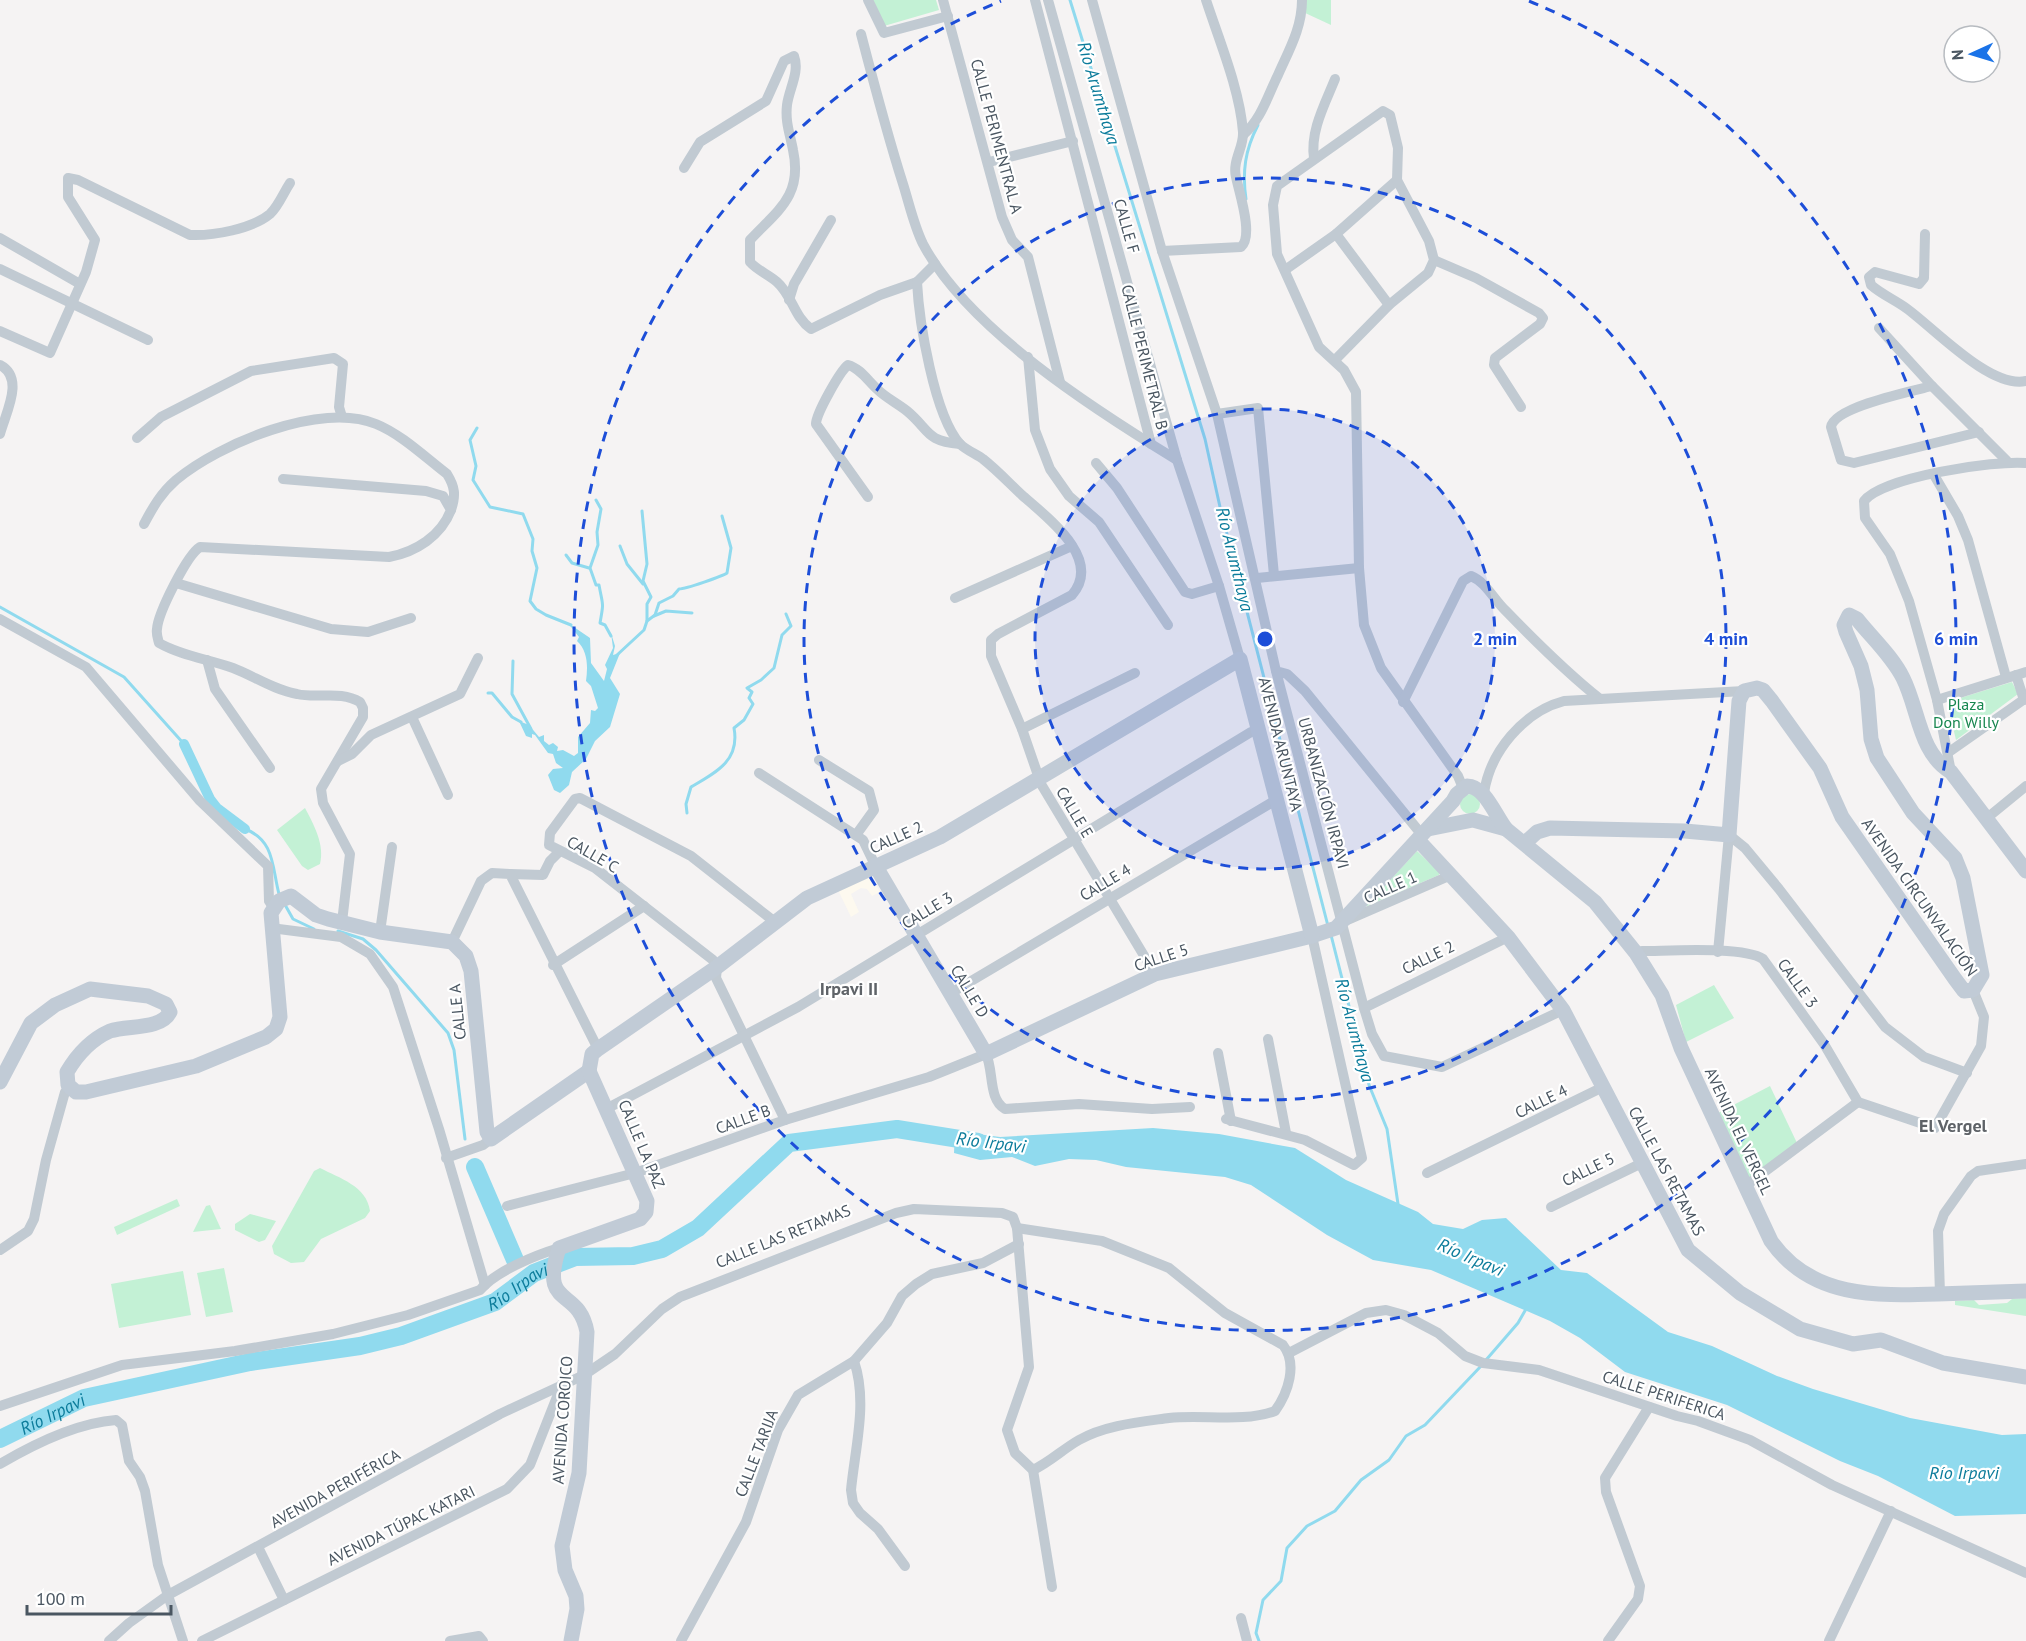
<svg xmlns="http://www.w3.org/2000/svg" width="2026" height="1641" font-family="'PT Sans',sans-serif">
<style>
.commercial{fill:#fdf9ef}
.green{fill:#c3f1d5}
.water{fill:#90daee}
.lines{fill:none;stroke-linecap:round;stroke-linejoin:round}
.stream{stroke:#90daee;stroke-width:3}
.canal{stroke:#90daee;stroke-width:10}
.river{stroke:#90daee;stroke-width:18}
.street{stroke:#c1cad2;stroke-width:10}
.secondary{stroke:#c1cbd6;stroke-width:15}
.ring{fill:none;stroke:#1d4ed8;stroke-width:3;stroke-dasharray:10 8}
.labels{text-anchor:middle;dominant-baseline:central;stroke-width:4.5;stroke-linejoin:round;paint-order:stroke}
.street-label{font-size:16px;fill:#4a5661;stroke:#fff}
.park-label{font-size:16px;fill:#17864f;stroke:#fff}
.water-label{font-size:18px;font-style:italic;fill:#0c7c9b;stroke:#fff}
.neighbourhood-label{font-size:18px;font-weight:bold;fill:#5f6368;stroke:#fff}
.centre{fill:#1d4ed8;stroke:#fff;stroke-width:3}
.ring-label{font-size:18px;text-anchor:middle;font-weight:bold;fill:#1d4ed8;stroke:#fff;stroke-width:4.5;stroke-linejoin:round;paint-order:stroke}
</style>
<rect width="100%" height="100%" fill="#f5f3f3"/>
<path class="commercial" d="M871,876L880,892L872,896L867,889L861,888L851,894L859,912L851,917L838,890Z"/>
<g class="green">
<path d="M873,0H936L939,10L884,26Z"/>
<path d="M1301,0H1331V25L1303,12Z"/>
<path d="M2012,682L2018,694L1956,740L1947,702Z"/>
<circle cx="1470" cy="804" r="10"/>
<path d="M305,808C314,825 325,845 320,864L308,870L302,866L277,830Z"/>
<path d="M1417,851L1439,872V875L1365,907Z"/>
<path d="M1714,985L1734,1018L1686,1042L1676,1005Z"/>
<path d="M1770,1086L1797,1143L1749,1178L1718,1113Z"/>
<path d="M320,1168C339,1178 367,1186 370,1211L365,1218L321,1239L304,1262L291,1263L274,1254L272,1246L314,1171Z"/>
<path d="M177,1199L180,1206L117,1235L114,1227Z"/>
<path d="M210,1205L221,1229L193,1232L206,1206Z"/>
<path d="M250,1214L276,1221L265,1240L259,1242L235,1230V1224Z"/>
<path d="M224,1268L233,1312L206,1317L197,1273Z"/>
<path d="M183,1271L191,1315L119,1328L111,1284Z"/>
<path d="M2026,1298V1316L1955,1305V1301L1974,1300L1979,1305L2007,1303L2012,1299Z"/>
</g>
<g class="water">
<path d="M568,623L590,638L591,663L604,681L607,669L605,665L613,648L611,633L615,646L613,655L620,653L610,678L620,694L610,727L595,741L586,759L572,772L569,785L560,793L554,790L548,775L553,769L563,768L556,763L553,754L548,753L535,735L532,734V738L526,736L519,721L529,725L539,737L544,735V741L549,745L553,743L558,747L557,751L563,750L574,756L578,753V737L590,723L591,710L595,711L598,708L591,686L586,681C588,667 588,651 577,641L579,637Z"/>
<path d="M1153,1128L1219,1134L1295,1148L1346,1180L1418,1212L1433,1224L1463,1229L1482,1220L1506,1218L1561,1270L1587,1273L1668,1332L1712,1346L1777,1376L1813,1389L1910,1418L2002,1435L2026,1434V1514L1955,1516L1878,1476L1840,1461L1727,1405L1625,1372L1580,1338L1550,1321L1431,1270L1373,1260L1327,1235L1251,1185L1225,1177L1126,1167L1096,1160L1069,1159L1035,1166L1012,1157L980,1160L954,1153L955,1131L1000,1137Z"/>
</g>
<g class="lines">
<g class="stream">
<path d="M1070,0L1205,439L1220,507L1328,926"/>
<path d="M1246,199C1242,172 1245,150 1258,125"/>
<path d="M477,428L470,440L476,466L473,480L490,507L523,514L533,539L532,551L537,568L530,601L536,609L546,615L571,625"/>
<path d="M596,500L601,509L597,532L598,545L590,568L596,585H599C603,607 604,601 600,623L605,625L611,636"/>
<path d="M642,511L647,564L643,581L651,597L647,604V621"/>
<path d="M620,546L627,564L643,584"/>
<path d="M566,555L572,563L589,568"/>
<path d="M0,607L124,677L184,744"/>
<path d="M654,616L666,611L692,613"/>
<path d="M617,655L644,630L647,621L655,615L659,603L673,596L679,589C686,589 723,576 727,573L731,548L722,516"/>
<path d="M513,661L512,694L531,729"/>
<path d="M488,693H492L512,717L521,722"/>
<path d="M687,813L686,804L691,787C717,772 740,760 734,728L744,720L753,704L749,698L752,692L747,688L761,680L774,668L782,635L791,626L786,614"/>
<path d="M245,829C275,840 272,868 279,894"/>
<path d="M284,903L293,919L314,929"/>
<path d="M338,931L363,939L376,950L448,1033L454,1050L465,1139"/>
<path d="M1331,935L1369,1085L1387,1129L1398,1204"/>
<path d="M1486,1360L1518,1323L1526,1309"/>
<path d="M1259,1641L1256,1633L1263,1600L1281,1581L1287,1548L1307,1526L1335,1511L1361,1480L1389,1460L1406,1436L1425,1425L1482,1365"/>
</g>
<path class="canal" d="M184,744L210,799L217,808L245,829"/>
<g class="river">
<path d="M475,1167L515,1260"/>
<path id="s1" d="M0,1439L84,1398L250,1362L360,1346L401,1336L495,1302L534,1273L575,1257L633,1256L662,1249L698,1228L789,1143L897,1129L978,1142"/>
</g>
<g class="street">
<path d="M868,0L884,33L948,16"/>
<path d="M943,0L1002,217L1012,240L1028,257L1060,382"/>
<path d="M1035,0L1151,444"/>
<path d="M1048,0L1177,460L1219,586L1240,659"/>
<path d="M1092,0L1162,251L1217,414L1276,671L1287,674L1305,691L1422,835"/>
<path d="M861,34C874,84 887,134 903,184C909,203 914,226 923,244C968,329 1095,410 1177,460"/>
<path d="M1243,135C1262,118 1267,97 1278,75C1289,50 1302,28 1302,0"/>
<path d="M1314,158C1310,131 1325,104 1335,79"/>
<path d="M989,162L1073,141"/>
<path d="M684,168L700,142L766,101L784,61L794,56C800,72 789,89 787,105C785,122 790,134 793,150C803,196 777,211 750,240V262C758,271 768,274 777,282C792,295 794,317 811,329L880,295L917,282"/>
<path d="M1336,234L1389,305"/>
<path d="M1925,234L1924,278L1919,284L1875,272L1869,277L1871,285C1881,294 1895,300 1906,308C1934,328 1990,389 2026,381"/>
<path d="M0,238L80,284"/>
<path d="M1162,251L1241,247C1254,236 1239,192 1236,177C1232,161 1244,147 1243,132C1240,90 1219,40 1206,0"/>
<path d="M1434,260L1476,278L1539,313L1543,318L1540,324L1495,358L1494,365L1521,407"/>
<path d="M935,264L917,282C919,321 934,415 960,444C966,450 976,454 983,459C997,470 1010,484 1023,496C1048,518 1103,559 1072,595L998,634L991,640V656L1022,729L1041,784L1155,974"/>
<path d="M0,269L148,340"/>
<path d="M1285,270L1336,234L1397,180"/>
<path d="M789,300L794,284L831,220"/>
<path d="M1879,328L1932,386L2007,461"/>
<path d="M0,331L50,353L86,272L95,240L68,197V178L78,180L190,235C213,236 252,229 270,214C278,207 284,192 290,183"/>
<path d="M1028,357L1035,430L1050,469L1069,496L1099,522L1168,625"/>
<path d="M1334,361L1389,305L1428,273L1434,260L1429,241L1397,180L1398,148L1390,115L1383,111L1277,186L1273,205L1277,254L1319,347L1344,370L1356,392L1359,568L1364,625L1381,668L1458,776L1463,788"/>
<path d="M0,365C25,378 6,412 0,434"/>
<path d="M1932,386C1912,391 1834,407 1831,427L1841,460L1854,463L1979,432"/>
<path d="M1217,414L1258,408L1274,575"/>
<path d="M137,438L161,417L251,371L334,358L343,364L339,407L342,417"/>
<path d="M1096,463L1117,488L1185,592L1192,594L1219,586"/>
<path d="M1934,475L1958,516L1968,540L2006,677"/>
<path d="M283,479L426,491L443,496L451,510C441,536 416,552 389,557L200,547C187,555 158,613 157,629C156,634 158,639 159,643C182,656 208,659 233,668C254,676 274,690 297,694C318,699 340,690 360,702L363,708V717L321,789L323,803L350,854L342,922"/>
<path d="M868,497L816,424C816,414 840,371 848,365C860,368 868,381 877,389C886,398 897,403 907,411C930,430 925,441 960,444"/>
<path d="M144,524C153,507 161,493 176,480C219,444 321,401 376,424C401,434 426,458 447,474C455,487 456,495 451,510"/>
<path d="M1257,578L1359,568"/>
<path d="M176,583L331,629L368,632L411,618"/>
<path d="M955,598L1072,546"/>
<path d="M0,619L86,667L200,801L268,866L269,901L273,907"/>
<path d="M207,660L215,689L270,768"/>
<path d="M1276,671L1364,1008L1372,1034L1384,1056L1442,1067L1563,1010"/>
<path d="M2016,675L2024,700"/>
<path d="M1937,700L2026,672"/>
<path d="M1403,702L1463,581L1471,576C1486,582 1494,600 1506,611C1536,642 1566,672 1600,699"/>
<path d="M412,717L448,795"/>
<path d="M1022,729L1135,673"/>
<path d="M1949,752L2026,698"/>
<path d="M819,760L869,791L874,810L856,835"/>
<path d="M338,761L352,754L371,735L460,694L478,658"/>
<path d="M1951,772L1937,700L1909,601L1890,554L1865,518L1864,501C1882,477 1995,460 2026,463"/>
<path d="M759,773L863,840L875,865"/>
<path d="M1484,793C1490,752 1523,712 1564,701L1744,691"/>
<path d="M1987,818L2026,786"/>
<path d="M1729,835L1745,848L1779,889L1885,1027L1924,1057L1967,1073"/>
<path d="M510,874L543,875L550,861L559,852"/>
<path d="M775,922L691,856L580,798L575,799L550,833L549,845L595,868L713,960L717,967L716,978L785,1120"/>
<path d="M1343,922L1449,876"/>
<path d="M271,928L341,937L370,954L393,987L439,1129L485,1285"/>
<path d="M380,932L392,847"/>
<path d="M452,942L481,881L492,873L510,874L598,1049"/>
<path d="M1718,952L1729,835"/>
<path d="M1636,953L1642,951C1669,951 1744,946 1763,959L1824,1044L1858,1102"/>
<path d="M553,965L644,906"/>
<path d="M951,993L1276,800"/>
<path d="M1364,1008L1508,937"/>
<path d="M1268,1039L1286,1133"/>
<path d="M1218,1053L1231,1121"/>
<path d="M1858,1102L1935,1128L1981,1046L1984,1017L1973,990"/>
<path d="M608,1108L798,1007L1251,732L1258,729"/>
<path d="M1226,1119L1305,1140L1354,1165L1362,1158L1312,936"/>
<path d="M446,1158L483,1145L491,1139"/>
<path d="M1427,1173L1603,1087"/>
<path d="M1744,1187L1858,1102"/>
<path d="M507,1206L635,1173L785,1120L929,1077L986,1054C994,1071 988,1099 1005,1109L1079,1104L1152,1109L1190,1107"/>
<path d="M1551,1207L1642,1163"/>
<path d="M1017,1228L1102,1241L1169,1268L1225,1313L1283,1345C1298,1364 1288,1393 1275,1411C1242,1423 1203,1414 1169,1418C1140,1422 1105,1425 1079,1440C1063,1449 1050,1462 1033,1470"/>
<path d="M0,1250L28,1231L34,1219L46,1160L65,1092"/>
<path d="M1940,1294L1938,1231L1944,1214L1971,1176L1978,1171L2026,1164"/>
<path d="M1289,1353L1366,1313L1386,1310L1404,1315L1438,1333L1465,1356L1483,1363L1539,1370L1677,1416L1698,1421L1750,1440L1832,1485L2026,1573"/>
<path d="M854,1361C868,1402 855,1448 851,1490L853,1503L860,1513L878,1529L905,1566"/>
<path d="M0,1406L122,1365L235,1351L333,1334L408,1315L480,1290C496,1271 536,1255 559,1248"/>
<path d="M0,1464C34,1444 76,1423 116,1420L122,1425L129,1461L140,1477L145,1491L158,1565L183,1641"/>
<path d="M258,1547L284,1600"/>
<path d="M1241,1618L1247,1641"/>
<path d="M109,1641L129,1623L168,1595L500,1414L584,1375L615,1354L662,1309L680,1297L896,1213L914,1209L1002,1213L1013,1217L1017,1228L1029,1367L1007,1430L1015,1453L1033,1470L1052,1587"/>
<path d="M202,1641L507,1489L530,1465L562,1384"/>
<path d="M450,1641L479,1636L483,1641"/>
<path d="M681,1641L746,1522L778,1430L798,1395L854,1361L887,1323L902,1296L916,1284L932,1274L983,1263L1019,1244"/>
<path d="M1608,1641L1638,1599L1640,1586L1606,1492L1605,1478L1649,1407"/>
<path d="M1829,1641L1891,1511"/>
</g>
<g class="secondary">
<path d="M1428,829L1473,820L1506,829"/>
<path d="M1418,840L1508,937L1563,1010L1688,1250L1740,1293L1800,1329L1853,1344L1881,1340L1943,1363L2026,1377"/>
<path d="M1526,842L1537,832L1550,828L1685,831L1729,835L1739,701L1744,691L1757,688L1763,690L1772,701L1820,768L1842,817L1955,979L1964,991L1973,990L1982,975L1963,878L1955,858L1913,813L1877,758L1871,739L1867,690L1861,666L1846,632L1844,625L1849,615L1857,619C1872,638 1892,656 1903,678C1919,710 1919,753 1951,772L2026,871"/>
<path d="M875,865L986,1054L1155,974L1312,936L1336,928L1453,801L1457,794L1467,786C1485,786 1495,815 1506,829L1595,902L1636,953L1662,995L1681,1048L1771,1241C1811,1298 1875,1296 1938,1294C1967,1293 1997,1292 2026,1291"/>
<path d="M589,1071L592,1054L598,1049L717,967L807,898L940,837L1240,659L1312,936"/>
<path d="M0,1082L31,1023L55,1005L90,989L148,996L166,1004L170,1012C161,1030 128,1025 110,1031C92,1039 77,1055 67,1072L68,1085L76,1092H86L196,1066L266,1037L276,1029L280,1017L271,913L279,901L291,896L316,915L328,919L380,932L452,942L466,956L471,971L487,1132L491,1139L589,1071"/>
<path d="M571,1641L577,1609L576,1596L565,1570L562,1546L579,1473L587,1332C579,1286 539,1310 559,1248L640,1219L646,1212L647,1201L589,1071"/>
</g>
</g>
<circle cx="1265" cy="639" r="230" fill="#1d4ed8" fill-opacity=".12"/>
<g class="ring">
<circle cx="1265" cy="639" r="230"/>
<circle cx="1265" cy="639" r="461"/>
<path d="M1529 1A691 691 0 1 1 1001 1"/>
</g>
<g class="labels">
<g class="street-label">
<text transform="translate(997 136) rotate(75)">CALLE PERIMENTRAL A</text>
<text transform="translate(1127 226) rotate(74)">CALLE F</text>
<text transform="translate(1145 357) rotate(76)">CALLE PERIMETRAL B</text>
<text transform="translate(1281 744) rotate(76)">AVENIDA ARUNTAYA</text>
<text transform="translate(1324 793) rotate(75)">URBANIZACIÓN IRPAVI</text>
<text transform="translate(1075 812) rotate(59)">CALLE E</text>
<text transform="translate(896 837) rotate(-24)">CALLE 2</text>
<text transform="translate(593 854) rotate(30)">CALLE C</text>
<text transform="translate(1105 882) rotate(-31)">CALLE 4</text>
<text transform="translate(1390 887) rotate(-24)">CALLE 1</text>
<text transform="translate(1920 897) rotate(55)">AVENIDA CIRCUNVALACIÓN</text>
<text transform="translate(927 910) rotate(-31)">CALLE 3</text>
<text transform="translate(1161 957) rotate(-18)">CALLE 5</text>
<text transform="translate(1428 957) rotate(-26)">CALLE 2</text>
<text transform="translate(1798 983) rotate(54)">CALLE 3</text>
<text transform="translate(970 991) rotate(59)">CALLE D</text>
<text transform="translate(457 1012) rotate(-96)">CALLE A</text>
<text transform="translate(1541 1101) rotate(-26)">CALLE 4</text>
<text transform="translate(743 1119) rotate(-20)">CALLE B</text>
<text transform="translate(1739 1131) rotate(65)">AVENIDA EL VERGEL</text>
<text transform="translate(642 1144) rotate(67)">CALLE LA PAZ</text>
<text transform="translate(1588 1169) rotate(-26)">CALLE 5</text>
<text transform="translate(1667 1171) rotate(62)">CALLE LAS RETAMAS</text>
<text transform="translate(783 1236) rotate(-22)">CALLE LAS RETAMAS</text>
<text transform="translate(1664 1395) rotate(18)">CALLE PERIFERICA</text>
<text transform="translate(562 1420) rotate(-86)">AVENIDA COROICO</text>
<text transform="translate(756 1453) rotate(-69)">CALLE TARIJA</text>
<text transform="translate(335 1488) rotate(-29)">AVENIDA PERIFÉRICA</text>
<text transform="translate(401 1525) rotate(-26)">AVENIDA TÚPAC KATARI</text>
</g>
<g class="park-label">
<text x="1966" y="704">Plaza<tspan x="1966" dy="18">Don Willy</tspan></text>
</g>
<g class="water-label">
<text transform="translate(1099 93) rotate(73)">Río Arumthaya</text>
<text transform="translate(1235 559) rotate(76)">Río Arumthaya</text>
<text transform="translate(1355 1030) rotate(75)">Río Arumthaya</text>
<text transform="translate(991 1142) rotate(7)">Río Irpavi</text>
<text transform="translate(1471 1257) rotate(23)">Río Irpavi</text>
<text stroke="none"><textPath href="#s1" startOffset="544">Río Irpavi</textPath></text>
<text stroke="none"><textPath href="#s1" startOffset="58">Río Irpavi</textPath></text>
<text x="1964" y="1472">Río Irpavi</text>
</g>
<g class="neighbourhood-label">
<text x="849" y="988">Irpavi II</text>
<text x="1953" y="1125">El Vergel</text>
</g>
</g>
<circle cx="1265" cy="639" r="9" class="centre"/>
<g class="ring-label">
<text x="1495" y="645">2 min</text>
<text x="1726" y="645">4 min</text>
<text x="1956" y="645">6 min</text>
</g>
<g transform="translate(1972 54) rotate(266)"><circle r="28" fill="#ffffff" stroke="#b7bbc0" stroke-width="1.5"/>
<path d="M0-4.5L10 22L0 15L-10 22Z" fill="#1a73e8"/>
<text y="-9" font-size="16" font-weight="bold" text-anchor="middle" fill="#4a5661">N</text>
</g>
<path d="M27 1605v9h144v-9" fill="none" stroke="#4a5661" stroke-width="3"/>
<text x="36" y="1605" font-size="18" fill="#4a5661" stroke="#ffffff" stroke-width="4.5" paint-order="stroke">100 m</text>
</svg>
